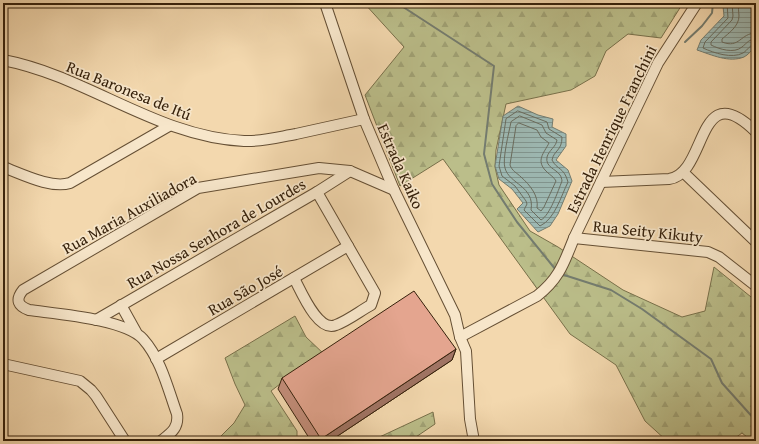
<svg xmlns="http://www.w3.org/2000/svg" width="759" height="444" font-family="'Gentium Book Plus',serif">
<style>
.forest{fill:url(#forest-firs);stroke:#78704a}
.water{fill:url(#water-rules);stroke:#747c6f}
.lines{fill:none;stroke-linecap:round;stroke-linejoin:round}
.shore{stroke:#6a6c5e;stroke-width:1}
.stream{stroke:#747c6f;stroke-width:2}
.minor-casing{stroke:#654f34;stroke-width:12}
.minor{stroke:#f7e6ca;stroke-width:10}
.wall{fill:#c48e7b;stroke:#36210b}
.shaded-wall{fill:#a07464;stroke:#36210b}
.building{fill:#e4a58f;stroke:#36210b}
.labels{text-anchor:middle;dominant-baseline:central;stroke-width:3.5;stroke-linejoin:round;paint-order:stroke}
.street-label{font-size:16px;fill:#36210b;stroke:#f7e6ca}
</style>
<defs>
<pattern id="forest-firs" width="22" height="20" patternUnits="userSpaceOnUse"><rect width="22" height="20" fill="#bbbe8a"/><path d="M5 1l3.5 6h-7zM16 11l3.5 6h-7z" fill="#a1a376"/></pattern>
<pattern id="water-rules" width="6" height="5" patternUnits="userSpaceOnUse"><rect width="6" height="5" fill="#9db8b2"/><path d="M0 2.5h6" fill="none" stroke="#81958f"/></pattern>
</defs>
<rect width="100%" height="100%" fill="#f3d8ae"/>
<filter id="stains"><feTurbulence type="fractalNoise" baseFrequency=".005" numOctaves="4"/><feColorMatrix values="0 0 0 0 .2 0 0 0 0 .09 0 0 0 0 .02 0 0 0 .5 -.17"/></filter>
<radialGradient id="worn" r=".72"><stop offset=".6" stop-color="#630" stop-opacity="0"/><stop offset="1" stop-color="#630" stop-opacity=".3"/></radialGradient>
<g class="forest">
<path d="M364,3H683L661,38L628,34L606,51L595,76L571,90L506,104L496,150L495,167L499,185L530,231L558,247L623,290L682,317L705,311L714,267L756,301V441H752L742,433L731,441H667L645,421L616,365L570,334L443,159L400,186L365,95L404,47Z"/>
<path d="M295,316L306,337L325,355L289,377L271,391L297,431V441H216L234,423L245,405L235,384L225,358Z"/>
<path d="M433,412L435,424L410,441H371Z"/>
</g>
<g class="water">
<path d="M724,3H756V46C752,50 748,55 744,57C729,63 712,55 697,50L701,40L724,16L723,6Z"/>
<path d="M518,106L538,115L553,119L552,127L566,134V146L556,160L568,170L572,181L558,214L550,226L538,232L517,209L523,203L512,189L499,179L495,166L503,116Z"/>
</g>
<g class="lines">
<g class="shore">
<path d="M727,3L728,18L705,42L703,48C714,53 732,59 743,53C748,50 750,44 756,44"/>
<path d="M732,3L733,16L732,20L711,42V45C719,49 734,54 742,47C747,43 749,39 756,39"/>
<path d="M738,3C738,7 739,12 739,16C739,26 729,33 722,39V42C740,49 740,33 756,33"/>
<path d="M518,111L547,122L549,129L562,137C562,151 554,150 552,160C557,170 564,167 568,182C561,196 555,219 540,226L524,210L527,204L526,201L515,186L502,176L499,166L506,119Z"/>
<path d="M520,116L542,125L546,133L557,140C556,147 549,150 547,157C545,167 556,169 560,175C561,176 562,180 562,181C558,191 550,215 541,220L531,210C535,186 509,184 505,168C502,160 509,132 511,122Z"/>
<path d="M519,123L537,130L541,137L549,143C544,153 535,161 547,172C550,175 554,177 556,181L544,207L541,211L537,208C539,196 530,185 521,177C517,173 512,171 510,165L516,126Z"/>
</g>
<g class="stream">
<path d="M397,3L494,66L484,154L492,184L517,222L556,270"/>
<path d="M685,42L702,26L712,13L713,3"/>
<path d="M561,274L611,290L642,309L711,359L722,383L756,421"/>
</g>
<g class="minor-casing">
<g id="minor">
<path d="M325,3L364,119L394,190L455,315L460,337L466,351L470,419L474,441"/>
<path d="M3,60C87,76 157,137 244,141C261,142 279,137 296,134C318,129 341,124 364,119"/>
<path d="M3,167C22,174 51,189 70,183L169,126"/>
<path d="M683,172L756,242"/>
<path d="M601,182L669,179C708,174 696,73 756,132"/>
<path d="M574,238L708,252L719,257L756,286"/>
<path d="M294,278C301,291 318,333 336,325C349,320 360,311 371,305L375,293L317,192"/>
<path d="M121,305L136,332"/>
<path d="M96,320L317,192L350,171"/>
<path d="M460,337L537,296C559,279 564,263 574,238L658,63L697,3"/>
<path d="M156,359L348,246"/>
<path d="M3,364L80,381L91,390L96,396L125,441"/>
<path d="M161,441C171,433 179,428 177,414C168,389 161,359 143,339C125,319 57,314 29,310C18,306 15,300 23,290L198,188L319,168L350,171L394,190"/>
</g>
</g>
<use href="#minor" class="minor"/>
</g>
<path class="wall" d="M456,349L452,360L330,441H311L278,389L282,378Z"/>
<path class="shaded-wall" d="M456,349L452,360L330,441H320L321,439Z"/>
<path class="building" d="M414,291L456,349L321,439L282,378Z"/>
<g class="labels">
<g class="street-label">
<text transform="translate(129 90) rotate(22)">Rua Baronesa de Itú</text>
<text transform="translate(611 129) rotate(-64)">Estrada Henrique Franchini</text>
<text transform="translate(401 166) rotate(66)">Estrada Kaiko</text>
<text transform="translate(129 213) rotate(-29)">Rua Maria Auxiliadora</text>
<text transform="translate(648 231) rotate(6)">Rua Seity Kikuty</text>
<text transform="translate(216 233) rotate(-30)">Rua Nossa Senhora de Lourdes</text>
<text transform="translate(245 290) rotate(-30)">Rua São José</text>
</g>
</g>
<rect width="759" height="444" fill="none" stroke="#f3d8ae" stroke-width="16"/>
<rect x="4" y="4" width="751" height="436" fill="none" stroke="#36210b" stroke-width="2"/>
<rect x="8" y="8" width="743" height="428" fill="none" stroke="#36210b"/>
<rect width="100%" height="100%" filter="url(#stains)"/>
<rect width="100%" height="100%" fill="url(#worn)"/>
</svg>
